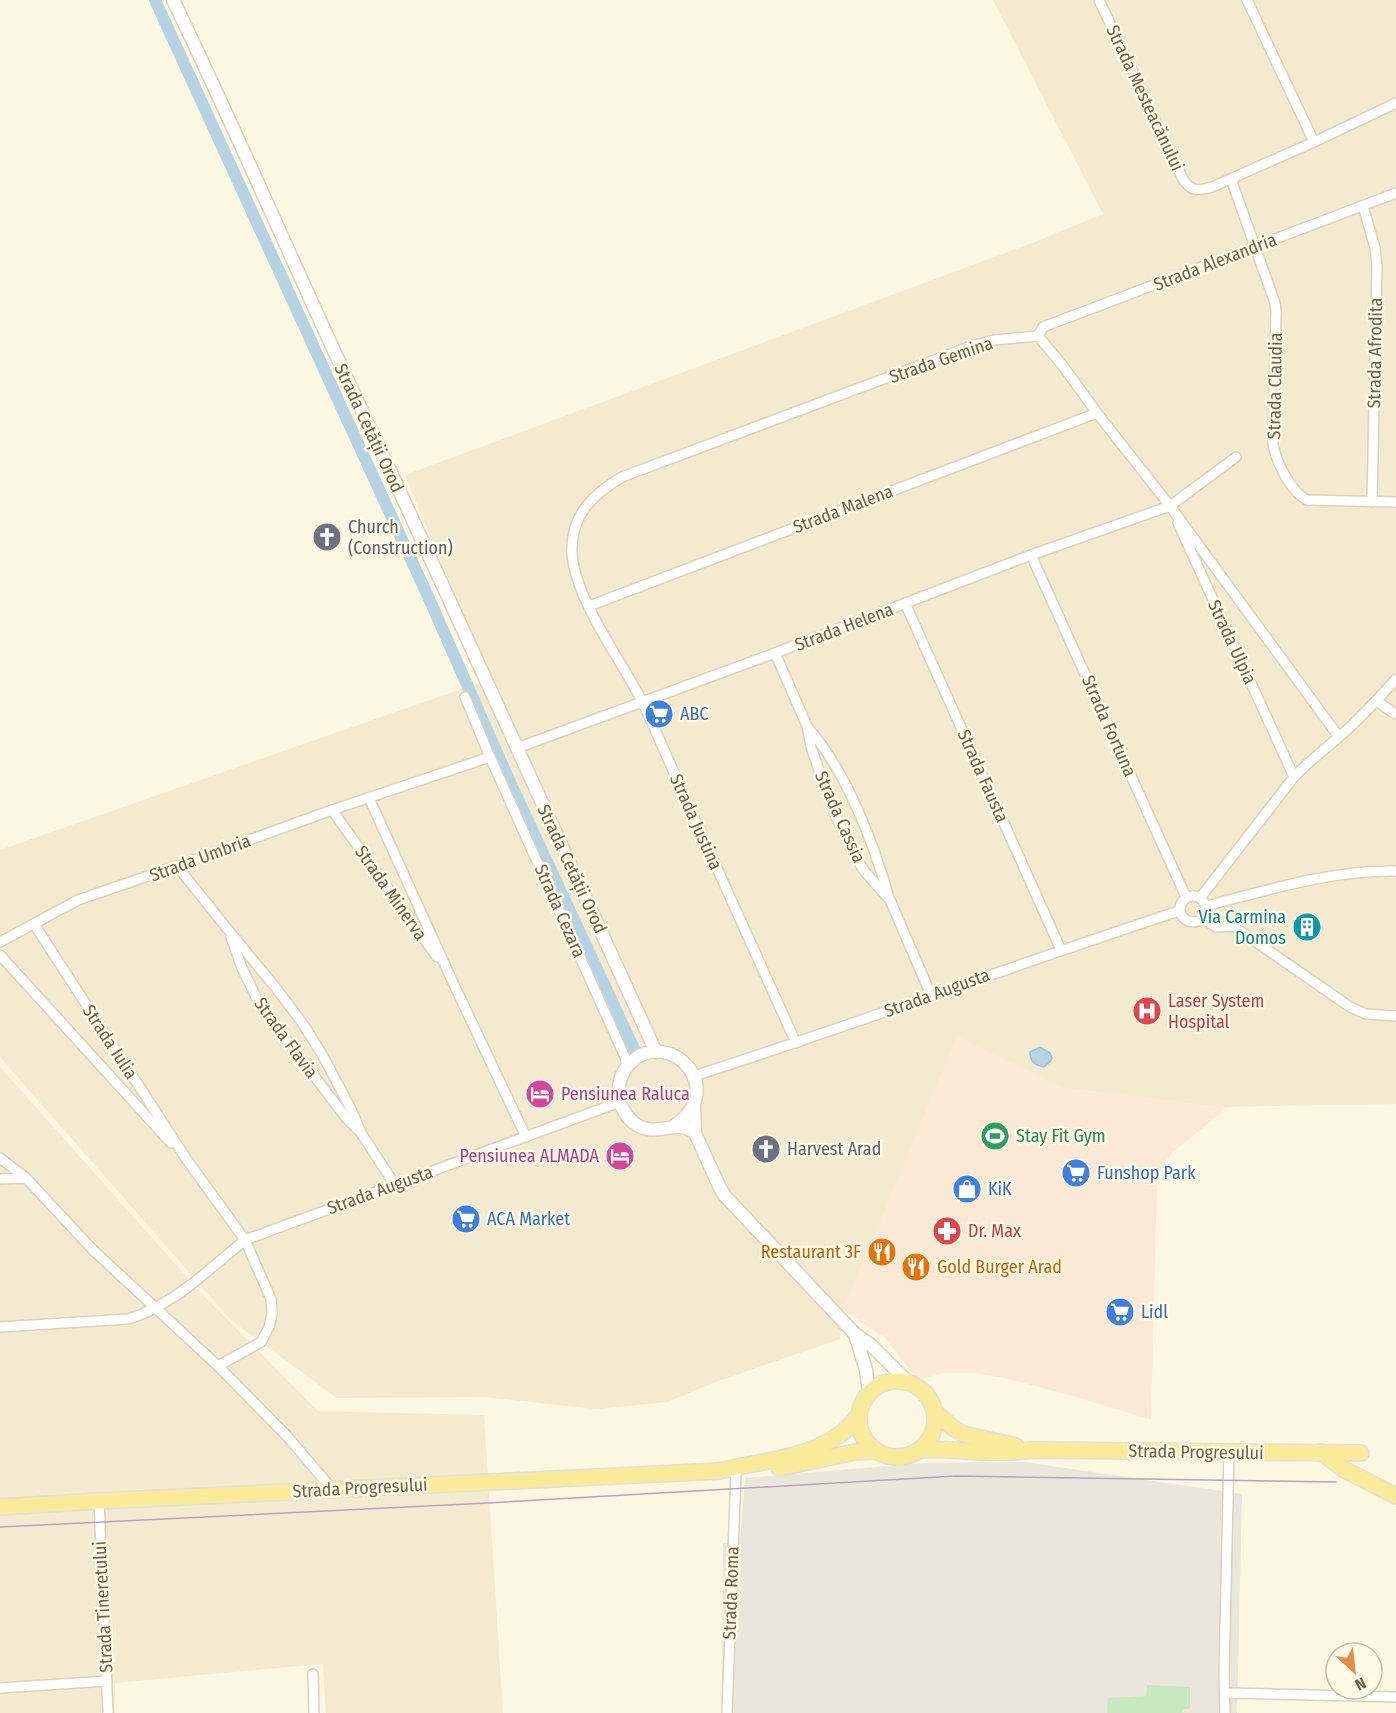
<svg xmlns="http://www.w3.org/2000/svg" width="1396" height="1713" font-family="'Fira Sans Condensed',sans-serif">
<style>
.residential{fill:#f3ead0}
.commercial{fill:#fce9d5}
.industrial{fill:#eae6dc}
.green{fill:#c8e8c0}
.water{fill:#b6d3e4;stroke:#9dc0d6;stroke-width:1.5}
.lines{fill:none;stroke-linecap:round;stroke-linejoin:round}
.canal{stroke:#b6d3e4;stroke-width:12}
.minor-casing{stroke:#dcd2bb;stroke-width:12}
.tertiary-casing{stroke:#dcd2bb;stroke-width:15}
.primary-casing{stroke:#e3dfdb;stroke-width:18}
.minor{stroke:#fff;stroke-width:9}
.tertiary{stroke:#fff;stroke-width:12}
.primary{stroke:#f9eb9a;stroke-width:15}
.tram{stroke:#bba1c4;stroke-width:1.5}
.labels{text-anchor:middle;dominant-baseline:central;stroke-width:5;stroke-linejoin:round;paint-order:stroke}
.street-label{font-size:18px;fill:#726049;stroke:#fffbe7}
.worship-label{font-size:18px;fill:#5b616d;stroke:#fffbe7;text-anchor:start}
.shop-label{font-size:18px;fill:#366cbe;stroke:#fffbe7;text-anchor:start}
.culture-label{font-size:18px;fill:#0d838f;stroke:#fffbe7;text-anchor:end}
.health-label{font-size:18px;fill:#be3a42;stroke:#fffbe7;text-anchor:start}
.hotel-label{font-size:18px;fill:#b23c85;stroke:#fffbe7;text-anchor:start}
.leisure-label{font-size:18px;fill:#27864d;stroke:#fffbe7;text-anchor:start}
.food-label{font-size:18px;fill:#c56008;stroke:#fffbe7;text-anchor:end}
</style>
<rect width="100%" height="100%" fill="#fbf7e1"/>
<g class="residential">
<path d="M993,0H1396V1104L1216,1107L1063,1088L998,1059L843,1310L840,1339L713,1383L668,1402L597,1409L484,1397L337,1398L232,1321L0,1057V850L490,679L405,475L1032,243L1103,214Z"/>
<path d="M0,1067L200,1292L318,1411L484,1415L503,1713H326L323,1664L115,1683V1713H0Z"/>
</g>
<path class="commercial" d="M957,1036L1063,1088L1216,1107H1228L1173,1152L1162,1166L1157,1179L1151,1420L1077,1397L1004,1378L974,1373H944L918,1380L884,1337L843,1310Z"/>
<path class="industrial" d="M1024,1462L1242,1494L1237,1713H722L723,1543H740L745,1478L924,1463Z"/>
<path class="green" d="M1147,1685L1190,1687V1709H1183L1182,1713H1107L1108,1698L1146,1696Z"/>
<path class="water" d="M1040,1047L1050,1053L1052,1058L1050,1062L1044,1067C1035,1065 1030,1062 1030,1052Z"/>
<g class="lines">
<path class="canal" d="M155,0L431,603L509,780L635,1051"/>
<g class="minor-casing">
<g id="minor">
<path d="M1099,0L1183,179C1191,192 1199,191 1212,187L1314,142L1396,103"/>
<path d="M1247,0L1314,142"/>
<path d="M1231,179L1275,303L1276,311L1273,444C1276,462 1291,492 1307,500L1396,502"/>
<path d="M1363,206L1375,248L1377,266L1372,502"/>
<path d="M1038,336L1063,366L1097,413L1170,506L1339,737"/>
<path d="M1038,336L1043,327L1396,193"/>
<path d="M1178,523L1294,777"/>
<path d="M1031,555L1186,897"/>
<path d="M905,603L1061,950"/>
<path d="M589,606L1097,413"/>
<path d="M775,653L807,726L811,747L824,785L838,821L855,856L865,872L890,900L931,995"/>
<path d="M465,697L490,757L625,1057L627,1066"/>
<path d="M1377,701L1392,712L1396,714"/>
<path d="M808,728C846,770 874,844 889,898"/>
<path d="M517,748L775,653L1031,555L1170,506L1236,457"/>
<path d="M369,798L450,976L526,1137"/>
<path d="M332,810L437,957"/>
<path d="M177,866L229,931L276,988L303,1024L323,1056L352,1111L361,1133L395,1185"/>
<circle cx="1193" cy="909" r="13"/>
<path d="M1200,898L1294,777C1308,762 1324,750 1340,736C1360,719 1378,699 1396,679"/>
<path d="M1206,906C1268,890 1331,870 1396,871"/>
<path d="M1202,918L1216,927L1233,926L1350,1007L1366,1014L1396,1016"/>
<path d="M34,924L187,1160L245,1240L271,1299L272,1314L269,1327L261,1342L218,1366"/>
<path d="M231,937L242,968L260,1005L347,1119L357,1129"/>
<path d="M0,942L78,900L177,866L332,810L490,757"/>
<path d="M0,955L171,1143"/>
<path d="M796,1043C762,967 727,891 693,815C676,778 660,740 643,703C622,661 573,597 572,551C571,515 593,494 622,477L974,345L994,340L1038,336"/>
<path d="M694,1076C857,1024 1017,964 1179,911"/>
<path d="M0,1158L26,1178L93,1250L218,1366L286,1435L332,1489"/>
<path d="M0,1179L26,1178"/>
<path d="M0,1327L128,1319C173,1306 209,1269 245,1240L620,1102"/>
<path d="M99,1501L108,1713"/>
<path d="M313,1674L314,1713"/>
<path d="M0,1688L107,1681"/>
<path d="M1225,1693L1396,1697"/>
<path d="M727,1713L736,1473"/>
<path d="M1225,1713L1224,1675L1229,1452"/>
</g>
</g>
<g class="tertiary-casing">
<g id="tertiary">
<path d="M173,0C248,155 314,313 389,468L656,1052"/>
<path d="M694,1106L695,1133L720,1188L725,1196L855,1334L872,1346L909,1383"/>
<path d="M674,1126C730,1088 669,1027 631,1062C624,1069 620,1076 619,1086C617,1100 623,1114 634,1123C657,1140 675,1117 695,1133"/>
<path d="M855,1334L866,1370L869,1393"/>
</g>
</g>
<g class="primary-casing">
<g id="primary">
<circle cx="897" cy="1419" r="38"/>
<path d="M934,1411L953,1428L963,1434L1016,1446"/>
<path d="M919,1450C941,1448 961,1451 982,1452C998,1453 1015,1452 1031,1450L1361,1453"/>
<path d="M1321,1452L1343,1469L1396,1496"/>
<path d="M779,1468L855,1452L876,1451"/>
<path d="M0,1507L99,1501L719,1471C759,1461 805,1459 839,1435C847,1430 853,1422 859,1415"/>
</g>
</g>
<use href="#minor" class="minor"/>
<use href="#tertiary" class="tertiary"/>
<use href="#primary" class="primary"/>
<path class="tram" d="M0,1527L488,1503L956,1476L1336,1482"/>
</g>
<defs>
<g id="church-disc" transform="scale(1.5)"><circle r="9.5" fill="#6b7280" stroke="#fffbe7"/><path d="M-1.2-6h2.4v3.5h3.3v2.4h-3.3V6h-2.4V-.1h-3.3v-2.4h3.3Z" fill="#fff"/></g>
<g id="supermarket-disc" transform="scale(1.5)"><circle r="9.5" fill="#3f7fe0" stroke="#fffbe7"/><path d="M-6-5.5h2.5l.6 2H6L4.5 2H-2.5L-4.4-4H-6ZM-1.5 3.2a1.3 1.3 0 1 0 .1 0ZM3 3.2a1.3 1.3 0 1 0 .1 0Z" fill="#fff"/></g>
<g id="building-disc" transform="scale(1.5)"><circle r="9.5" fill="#0f9aa8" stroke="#fffbe7"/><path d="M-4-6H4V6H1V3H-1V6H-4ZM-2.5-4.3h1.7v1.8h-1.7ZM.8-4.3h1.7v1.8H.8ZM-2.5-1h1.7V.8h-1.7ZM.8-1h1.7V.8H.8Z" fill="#fff"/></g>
<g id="hospital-disc" transform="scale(1.5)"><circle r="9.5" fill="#e0444e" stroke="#fffbe7"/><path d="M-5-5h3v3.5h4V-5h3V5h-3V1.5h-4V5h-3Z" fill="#fff"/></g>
<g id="hotel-disc" transform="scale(1.5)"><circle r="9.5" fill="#d1479c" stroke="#fffbe7"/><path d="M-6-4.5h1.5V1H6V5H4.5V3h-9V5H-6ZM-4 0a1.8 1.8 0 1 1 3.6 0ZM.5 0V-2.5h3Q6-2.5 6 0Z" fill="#fff"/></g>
<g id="stadium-disc" transform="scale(1.5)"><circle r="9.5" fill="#2e9e5b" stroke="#fffbe7"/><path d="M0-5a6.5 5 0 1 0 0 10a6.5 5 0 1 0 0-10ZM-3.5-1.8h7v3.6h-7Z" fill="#fff"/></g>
<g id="shop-disc" transform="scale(1.5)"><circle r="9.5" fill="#3f7fe0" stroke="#fffbe7"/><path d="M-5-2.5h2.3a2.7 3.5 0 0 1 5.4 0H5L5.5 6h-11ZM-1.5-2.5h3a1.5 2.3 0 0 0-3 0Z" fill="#fff"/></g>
<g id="pharmacy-disc" transform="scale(1.5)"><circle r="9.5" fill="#e0444e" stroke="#fffbe7"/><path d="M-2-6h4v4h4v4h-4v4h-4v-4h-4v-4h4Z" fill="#fff"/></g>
<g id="restaurant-disc" transform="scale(1.5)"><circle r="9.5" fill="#e8710a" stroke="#fffbe7"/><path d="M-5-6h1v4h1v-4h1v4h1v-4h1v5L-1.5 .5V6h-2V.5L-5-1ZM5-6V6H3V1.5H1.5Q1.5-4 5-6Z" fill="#fff"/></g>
</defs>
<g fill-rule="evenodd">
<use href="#church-disc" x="327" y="537"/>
<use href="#supermarket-disc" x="659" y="714"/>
<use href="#building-disc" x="1307" y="927"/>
<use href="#hospital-disc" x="1147" y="1011"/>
<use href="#hotel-disc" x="540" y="1094"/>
<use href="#stadium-disc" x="995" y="1136"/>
<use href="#church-disc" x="766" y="1149"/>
<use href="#hotel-disc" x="620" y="1156"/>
<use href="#supermarket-disc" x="1076" y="1173"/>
<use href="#shop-disc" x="967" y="1189"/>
<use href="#supermarket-disc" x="466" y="1219"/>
<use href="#pharmacy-disc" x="947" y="1231"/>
<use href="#restaurant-disc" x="882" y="1252"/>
<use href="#restaurant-disc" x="916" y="1267"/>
<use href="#supermarket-disc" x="1120" y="1312"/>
</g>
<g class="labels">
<g class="street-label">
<text transform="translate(1145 98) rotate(65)">Strada Mesteacănului</text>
<text transform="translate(1215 262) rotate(-21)">Strada Alexandria</text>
<text transform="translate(1375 353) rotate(-89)">Strada Afrodita</text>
<text transform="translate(941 360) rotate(-19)">Strada Gemina</text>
<text transform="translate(1275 386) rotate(-89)">Strada Claudia</text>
<text transform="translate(369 428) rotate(65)">Strada Cetății Orod</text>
<text transform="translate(843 509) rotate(-21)">Strada Malena</text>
<text transform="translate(844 627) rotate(-21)">Strada Helena</text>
<text transform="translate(1232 642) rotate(65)">Strada Ulpia</text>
<text transform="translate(1109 726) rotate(66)">Strada Fortuna</text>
<text transform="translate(983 776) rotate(66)">Strada Fausta</text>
<text transform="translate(840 817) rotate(66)">Strada Cassia</text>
<text transform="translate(696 822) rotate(66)">Strada Justina</text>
<text transform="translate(200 858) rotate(-20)">Strada Umbria</text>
<text transform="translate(572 869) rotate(65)">Strada Cetății Orod</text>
<text transform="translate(391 893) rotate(55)">Strada Minerva</text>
<text transform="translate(560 911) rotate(66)">Strada Cezara</text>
<text transform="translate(937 993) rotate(-20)">Strada Augusta</text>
<text transform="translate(286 1038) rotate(54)">Strada Flavia</text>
<text transform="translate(110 1042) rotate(57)">Strada Iulia</text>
<text transform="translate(380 1190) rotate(-20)">Strada Augusta</text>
<text transform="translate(1196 1452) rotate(1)">Strada Progresului</text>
<text transform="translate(360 1488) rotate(-3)">Strada Progresului</text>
<text transform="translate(731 1593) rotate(-88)">Strada Roma</text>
<text transform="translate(103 1607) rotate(-93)">Strada Tineretului</text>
</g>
<g class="worship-label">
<text x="348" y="527">Church<tspan x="348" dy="21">(Construction)</tspan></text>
<text x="787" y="1149">Harvest Arad</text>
</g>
<g class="shop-label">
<text x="680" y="714">ABC</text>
<text x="1097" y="1173">Funshop Park</text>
<text x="988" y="1189">KiK</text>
<text x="487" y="1219">ACA Market</text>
<text x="1141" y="1312">Lidl</text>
</g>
<g class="culture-label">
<text x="1286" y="917">Via Carmina<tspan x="1286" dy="21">Domos</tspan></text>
</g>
<g class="health-label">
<text x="1168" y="1001">Laser System<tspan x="1168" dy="21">Hospital</tspan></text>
<text x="968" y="1231">Dr. Max</text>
</g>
<g class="hotel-label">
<text x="561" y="1094">Pensiunea Raluca</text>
<text x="599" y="1156" text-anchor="end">Pensiunea ALMADA</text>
</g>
<g class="leisure-label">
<text x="1016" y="1136">Stay Fit Gym</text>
</g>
<g class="food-label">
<text x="861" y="1252">Restaurant 3F</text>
<text x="937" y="1267" text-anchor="start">Gold Burger Arad</text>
</g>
</g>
<g transform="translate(1354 1671) rotate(153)"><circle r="28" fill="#fffbe7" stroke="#c7bda8" stroke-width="1.5"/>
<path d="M0-4.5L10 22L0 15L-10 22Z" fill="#e48d48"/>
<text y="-9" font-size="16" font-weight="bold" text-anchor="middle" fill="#726049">N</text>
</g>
</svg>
